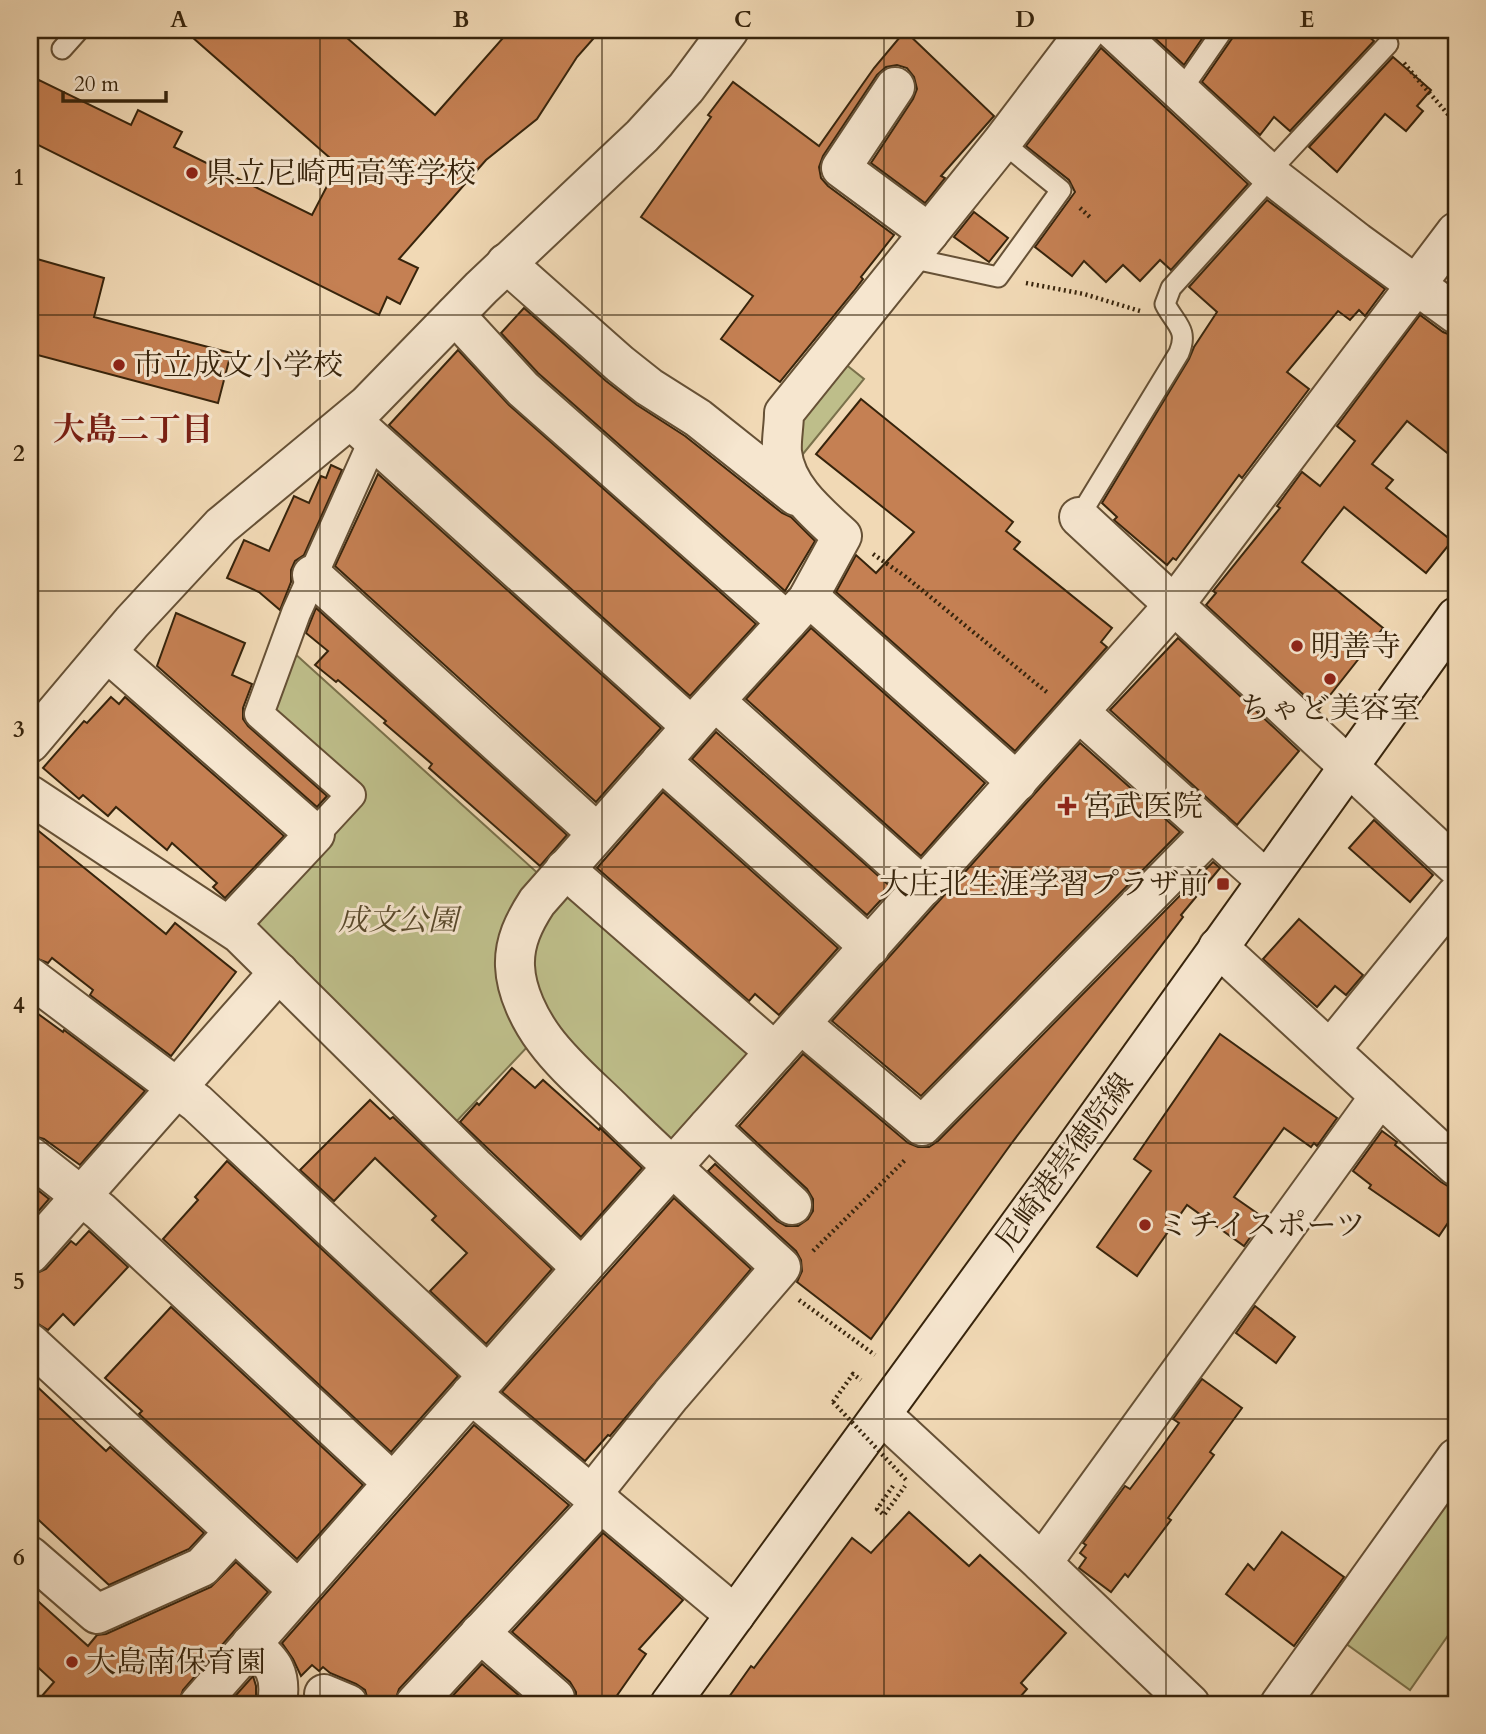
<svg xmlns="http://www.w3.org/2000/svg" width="1486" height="1734" font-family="Cardo,'Noto Serif JP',serif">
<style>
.green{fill:#bebe8a;stroke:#7a714b;stroke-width:2}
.building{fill:#c58053;stroke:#37240c;stroke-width:2}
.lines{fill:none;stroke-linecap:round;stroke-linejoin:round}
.service-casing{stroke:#665136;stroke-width:23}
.pedestrian-casing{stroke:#665136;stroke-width:32}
.minor-casing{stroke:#665136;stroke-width:42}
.secondary-casing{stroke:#37240c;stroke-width:42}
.path{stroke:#37240c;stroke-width:4.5;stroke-dasharray:2 3.5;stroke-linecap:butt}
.service{stroke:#f6e6cf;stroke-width:19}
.pedestrian{stroke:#f6e6cf;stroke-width:28}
.minor{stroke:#f6e6cf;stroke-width:38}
.secondary{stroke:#f6e6cf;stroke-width:38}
.path-bridge{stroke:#37240c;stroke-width:4.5;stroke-dasharray:2 3.5;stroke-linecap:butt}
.grid{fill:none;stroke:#37240c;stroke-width:2;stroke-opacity:0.55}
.poi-dot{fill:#8f2418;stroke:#f6e6cf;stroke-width:2.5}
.labels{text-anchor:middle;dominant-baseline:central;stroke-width:6;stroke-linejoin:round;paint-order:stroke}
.poi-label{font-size:30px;fill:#37240c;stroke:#f6e6cf;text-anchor:start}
.park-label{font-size:30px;font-style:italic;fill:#594a2c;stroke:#f6e6cf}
.street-label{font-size:30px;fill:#37240c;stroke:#f6e6cf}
.neighbourhood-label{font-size:32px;font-weight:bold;fill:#7a1f14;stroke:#f6e6cf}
.neatline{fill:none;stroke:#37240c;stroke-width:2.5}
.grid-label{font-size:23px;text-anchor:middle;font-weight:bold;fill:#37240c}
</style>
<rect width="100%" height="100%" fill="#f1d9b5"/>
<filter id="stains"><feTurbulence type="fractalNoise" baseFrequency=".00286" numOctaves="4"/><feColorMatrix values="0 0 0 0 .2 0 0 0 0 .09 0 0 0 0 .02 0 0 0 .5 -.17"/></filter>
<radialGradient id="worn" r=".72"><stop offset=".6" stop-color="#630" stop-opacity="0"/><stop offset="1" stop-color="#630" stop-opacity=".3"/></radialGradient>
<g class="green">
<path d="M844,363L864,379L794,465L795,424Z"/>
<path d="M293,652L542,877L518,907L532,1042L452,1126L249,926L365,792L271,711Z"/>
<path d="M566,891L754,1053L672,1143L549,1022L530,962L537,924Z"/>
<path d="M1456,1487V1624L1410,1690L1345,1643Z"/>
</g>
<g class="building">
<path d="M184,30H338L435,115L510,30H601L577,57L537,119L486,160L399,259L418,268L400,304L387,297L379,315L30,141V98L39,80L131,125L138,110L182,132L174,147L312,215L338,165Z"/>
<path d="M1146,30H1208L1184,65Z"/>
<path d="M1235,30H1361L1374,41L1290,131L1274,117L1260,135L1202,82L1233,37Z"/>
<path d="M905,31L994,116L941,176L945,178L925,203L871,163L913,99L917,89L914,77L907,68L897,65L886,67L877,75L823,156L819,167L821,178L828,186L894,235L861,277L863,279L854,291L780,382L721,339L753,296L641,217L711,117L708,115L733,82L819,146L874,68Z"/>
<path d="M1101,48L1248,184L1171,270L1160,260L1140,281L1123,265L1106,282L1084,261L1072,276L1035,247L1075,192L1069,180L1026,146Z"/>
<path d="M1393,57L1431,90L1417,106L1423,111L1406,131L1385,114L1337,172L1309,147Z"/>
<path d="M1267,200L1385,289L1365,316L1359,310L1350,320L1338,311L1287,372L1309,389L1242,478L1239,475L1176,560L1173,558L1167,565L1114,520L1117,517L1102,503L1189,359L1194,347L1217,312L1189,287Z"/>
<path d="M974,212L1008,238L989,262L954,237Z"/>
<path d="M30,257L104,278L94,317L231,353L218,403L30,353Z"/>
<path d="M524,308L606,381L637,405L685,436L782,513L791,517L815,541L785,591L538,373L501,333Z"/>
<path d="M1420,315L1443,332L1456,337V460L1407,421L1372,464L1393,480L1386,488L1452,541L1426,573L1344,507L1326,530L1302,562L1383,628L1319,709L1206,605L1216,593L1213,591L1280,508L1277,506L1302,472L1320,486L1355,441L1337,426Z"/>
<path d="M458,350L509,405L756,624L690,696L389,425Z"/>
<path d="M861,399L1013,522L1006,531L1020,542L1014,549L1112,628L1101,642L1107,647L1015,751L836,592L856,555L876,573L914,532L816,454Z"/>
<path d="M331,465L342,470L304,555L295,561L291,570V582L280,610L259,592L227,578L244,540L269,551L294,496L309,503L321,476L326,478Z"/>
<path d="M378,474L661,728L596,802L335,566Z"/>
<path d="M316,608L567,835L540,866L429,768L432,764L384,723L386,721L338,680L336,682L315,665L328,651L306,633Z"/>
<path d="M176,613L245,643L232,675L252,684L243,708V719L248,726L327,796L317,807L157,666Z"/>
<path d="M811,628L985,783L921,856L746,699Z"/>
<path d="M1178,638L1299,751L1237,825L1110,710Z"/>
<path d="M111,697L119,704L125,697L284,836L225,898L213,887L217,883L172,843L167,850L116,807L108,816L83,795L79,799L43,768L84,721L87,723Z"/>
<path d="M716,732L892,888L867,915L692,759Z"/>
<path d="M1080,743L1180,832L921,1096L832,1021Z"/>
<path d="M663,792L838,948L779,1015L755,994L749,1001L597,868Z"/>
<path d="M1374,820L1433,875L1410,902L1349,848Z"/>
<path d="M30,824L166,934L175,923L236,972L171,1056L90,995L93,990L52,958L48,963L30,956Z"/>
<path d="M1213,862L1220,868L1181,915L1183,917L1011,1144L871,1339L797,1282L802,1271L801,1260L796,1251L708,1171L715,1164L777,1221L786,1226H798L808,1219L813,1211V1199L807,1189L739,1126L803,1054L908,1143L918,1147H929L938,1141Z"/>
<path d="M1299,919L1363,975L1346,995L1335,986L1317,1007L1263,959Z"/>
<path d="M30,1008L63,1032L64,1030L145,1091L80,1165L44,1139L30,1135Z"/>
<path d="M1220,1034L1337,1118L1317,1146L1314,1143L1311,1147L1284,1128L1234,1197L1264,1218L1244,1246L1187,1205L1137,1276L1097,1247L1151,1171L1134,1159Z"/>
<path d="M512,1068L535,1088L543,1080L599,1130L600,1128L642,1168L581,1237L460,1122L477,1103L479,1105Z"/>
<path d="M370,1100L390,1119L393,1117L552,1269L486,1344L430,1291L467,1253L432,1220L436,1216L375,1158L334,1201L300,1170Z"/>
<path d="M1382,1131L1397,1142L1395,1145L1441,1182L1456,1191V1211L1439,1236L1369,1188L1371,1185L1353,1171Z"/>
<path d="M227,1161L458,1376L391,1452L163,1239L198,1200L195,1197Z"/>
<path d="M30,1184L49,1199L30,1221Z"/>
<path d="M674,1198L751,1269L610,1436L608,1435L585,1461L502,1392Z"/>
<path d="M89,1231L128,1267L74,1325L63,1314L48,1330L35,1322H30V1276L46,1269L71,1241L76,1245Z"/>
<path d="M1255,1306L1295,1337L1276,1363L1236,1333Z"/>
<path d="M171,1307L363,1485L297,1559L139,1414L142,1411L105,1378Z"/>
<path d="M1202,1379L1242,1408L1210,1452L1214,1455L1168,1518L1171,1520L1128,1577L1125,1574L1111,1592L1079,1568L1086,1558L1080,1553L1086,1545L1083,1543L1125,1486L1130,1489L1161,1448L1179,1423L1173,1419Z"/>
<path d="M30,1380L106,1451L110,1447L204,1533L189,1549L109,1585L30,1512Z"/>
<path d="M474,1425L569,1505L399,1689L394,1704H369L365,1690L356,1684L330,1673L323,1667L319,1671L312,1665L301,1676L293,1659L282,1643Z"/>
<path d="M909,1512L969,1566L980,1555L1066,1633L1021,1683L1027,1689L1014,1704H724L751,1666L754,1668L852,1538L871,1553Z"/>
<path d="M1282,1532L1344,1577L1294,1646L1226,1594L1248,1564L1254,1570Z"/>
<path d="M603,1533L683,1600L639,1649L646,1654L611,1704H576V1692L570,1682L512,1632Z"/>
<path d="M236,1562L268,1592L183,1690L178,1704H35L54,1682L30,1660V1594L88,1646L97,1635L106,1634L211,1587Z"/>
<path d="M482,1664L529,1704H445Z"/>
<path d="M253,1676L256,1686V1704H228Z"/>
</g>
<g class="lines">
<g class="service-casing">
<g id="service">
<path d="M62,49L79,30"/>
<path d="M1180,92L1223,30"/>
<path d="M1268,173L1388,44"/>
<path d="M910,258L998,277L1061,190L1002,142"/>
<path d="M1079,517L1179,353C1189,329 1175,324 1165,304L1171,288L1272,176"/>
</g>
</g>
<g class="pedestrian-casing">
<path id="pedestrian" d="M315,834L351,795L259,714L296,613L373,441"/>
</g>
<g class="minor-casing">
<g id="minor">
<path d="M1114,30L1272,176L1357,242L1456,314"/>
<path d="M895,87L841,168L929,233"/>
<path d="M506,263L620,364L649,387L698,418L796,496"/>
<path d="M455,315L523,389L787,622"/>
<path d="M351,420L691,726"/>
<path d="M1079,517L1456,866"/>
<path d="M312,575L597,833"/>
<path d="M809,597L1017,782"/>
<path d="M107,652L315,834L229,926"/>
<path d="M715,701L923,887"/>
<path d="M1079,712L1266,880"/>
<path d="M30,743L132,622L221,526L367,405L481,288L642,136L686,88L729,30"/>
<path d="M661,761L870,947"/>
<path d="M30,795L240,934L474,1166L582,1268"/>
<path d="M565,869L775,1052"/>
<path d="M1218,947L1456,1166"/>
<path d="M30,977L197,1103L488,1375"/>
<path d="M801,1024L922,1126L1212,831"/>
<path d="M1330,1050L1456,895"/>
<path d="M708,1127L792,1205"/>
<path d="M30,1156L100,1211L393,1483"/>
<path d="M30,1254L279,972"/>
<path d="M30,1343L298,1590"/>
<path d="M471,1394L735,1615"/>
<path d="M882,1415L1042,1563L1190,1704"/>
<path d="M592,1494L671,1395L781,1267C725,1216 670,1166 616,1113C592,1089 565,1067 545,1040C530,1020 516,992 515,966C514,942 524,922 537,902L701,716L807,600L842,536C817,513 786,488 782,452C781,440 784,426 784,413L1002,142L1087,30"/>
<path d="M30,1556L97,1614L202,1567L234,1532"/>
<path d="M1042,1563L1380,1096"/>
<path d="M480,1633L555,1698"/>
<path d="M251,1644C274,1663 282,1674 277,1704"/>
<path d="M324,1694L348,1704"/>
<path d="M199,1704L582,1268L1174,605L1456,232"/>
<path d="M415,1704L602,1502"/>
<path d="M1280,1704L1456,1458"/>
</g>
</g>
<g class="secondary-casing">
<path id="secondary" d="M670,1704L1058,1172L1456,617"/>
</g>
<g class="path">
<path d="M1404,63C1421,84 1439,103 1456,124"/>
<path d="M1080,208L1092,219"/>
<path d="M1026,283L1084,294L1140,311"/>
<path d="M873,554L906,577L1049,694"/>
<path d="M813,1251L906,1159"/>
<path d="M799,1300L875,1355"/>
<path d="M833,1402L853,1374L861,1380"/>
<path d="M893,1486L877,1509L884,1515L905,1486"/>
</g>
<use href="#service" class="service"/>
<use href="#pedestrian" class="pedestrian"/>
<use href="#minor" class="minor"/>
<use href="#secondary" class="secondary"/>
<path class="path-bridge" d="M833,1402L908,1482"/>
</g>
<path class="grid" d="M320,30V1704M602,30V1704M884,30V1704M1166,30V1704M30,315H1456M30,591H1456M30,867H1456M30,1143H1456M30,1419H1456"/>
<g class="poi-dot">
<circle cx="192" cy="173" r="7"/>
<circle cx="119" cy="365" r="7"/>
<circle cx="1297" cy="646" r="7"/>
<circle cx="1330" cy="679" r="7"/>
<path d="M1063.5 795.5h7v7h7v7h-7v7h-7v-7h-7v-7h7z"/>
<rect x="1216" y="877" width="14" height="14" rx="3.5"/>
<circle cx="1145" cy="1225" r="7"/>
<circle cx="72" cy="1662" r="7"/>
</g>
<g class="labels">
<g class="poi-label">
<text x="206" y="173">県立尼崎西高等学校</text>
<text x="133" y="365">市立成文小学校</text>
<text x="1311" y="646">明善寺</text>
<text x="1330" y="708" text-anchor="middle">ちゃど美容室</text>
<text x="1083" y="806">宮武医院</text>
<text x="1209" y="884" text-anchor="end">大庄北生涯学習プラザ前</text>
<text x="1159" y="1225">ミチイスポーツ</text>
<text x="86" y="1662">大島南保育園</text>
</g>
<g class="park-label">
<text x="398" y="920">成文公園</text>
</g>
<g class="street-label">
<text transform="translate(1065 1162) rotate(-54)">尼崎港崇徳院線</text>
</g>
<g class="neighbourhood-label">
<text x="133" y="430">大島二丁目</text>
</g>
</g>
<rect width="1486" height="1734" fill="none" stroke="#f1d9b5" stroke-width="77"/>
<path d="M63 91v10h103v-10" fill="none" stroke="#37240c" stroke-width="3.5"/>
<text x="74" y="91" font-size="21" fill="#37240c" stroke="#f6e6cf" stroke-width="5" paint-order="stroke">20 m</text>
<rect x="38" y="38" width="1410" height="1658" class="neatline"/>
<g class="grid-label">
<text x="179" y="27">A</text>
<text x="461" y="27">B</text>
<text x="743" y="27">C</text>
<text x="1025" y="27">D</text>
<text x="1307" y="27">E</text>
<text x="19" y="185">1</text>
<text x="19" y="461">2</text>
<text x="19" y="737">3</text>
<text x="19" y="1013">4</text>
<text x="19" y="1289">5</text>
<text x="19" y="1565">6</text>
</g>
<rect width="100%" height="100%" filter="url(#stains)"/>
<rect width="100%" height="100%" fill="url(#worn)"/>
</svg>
